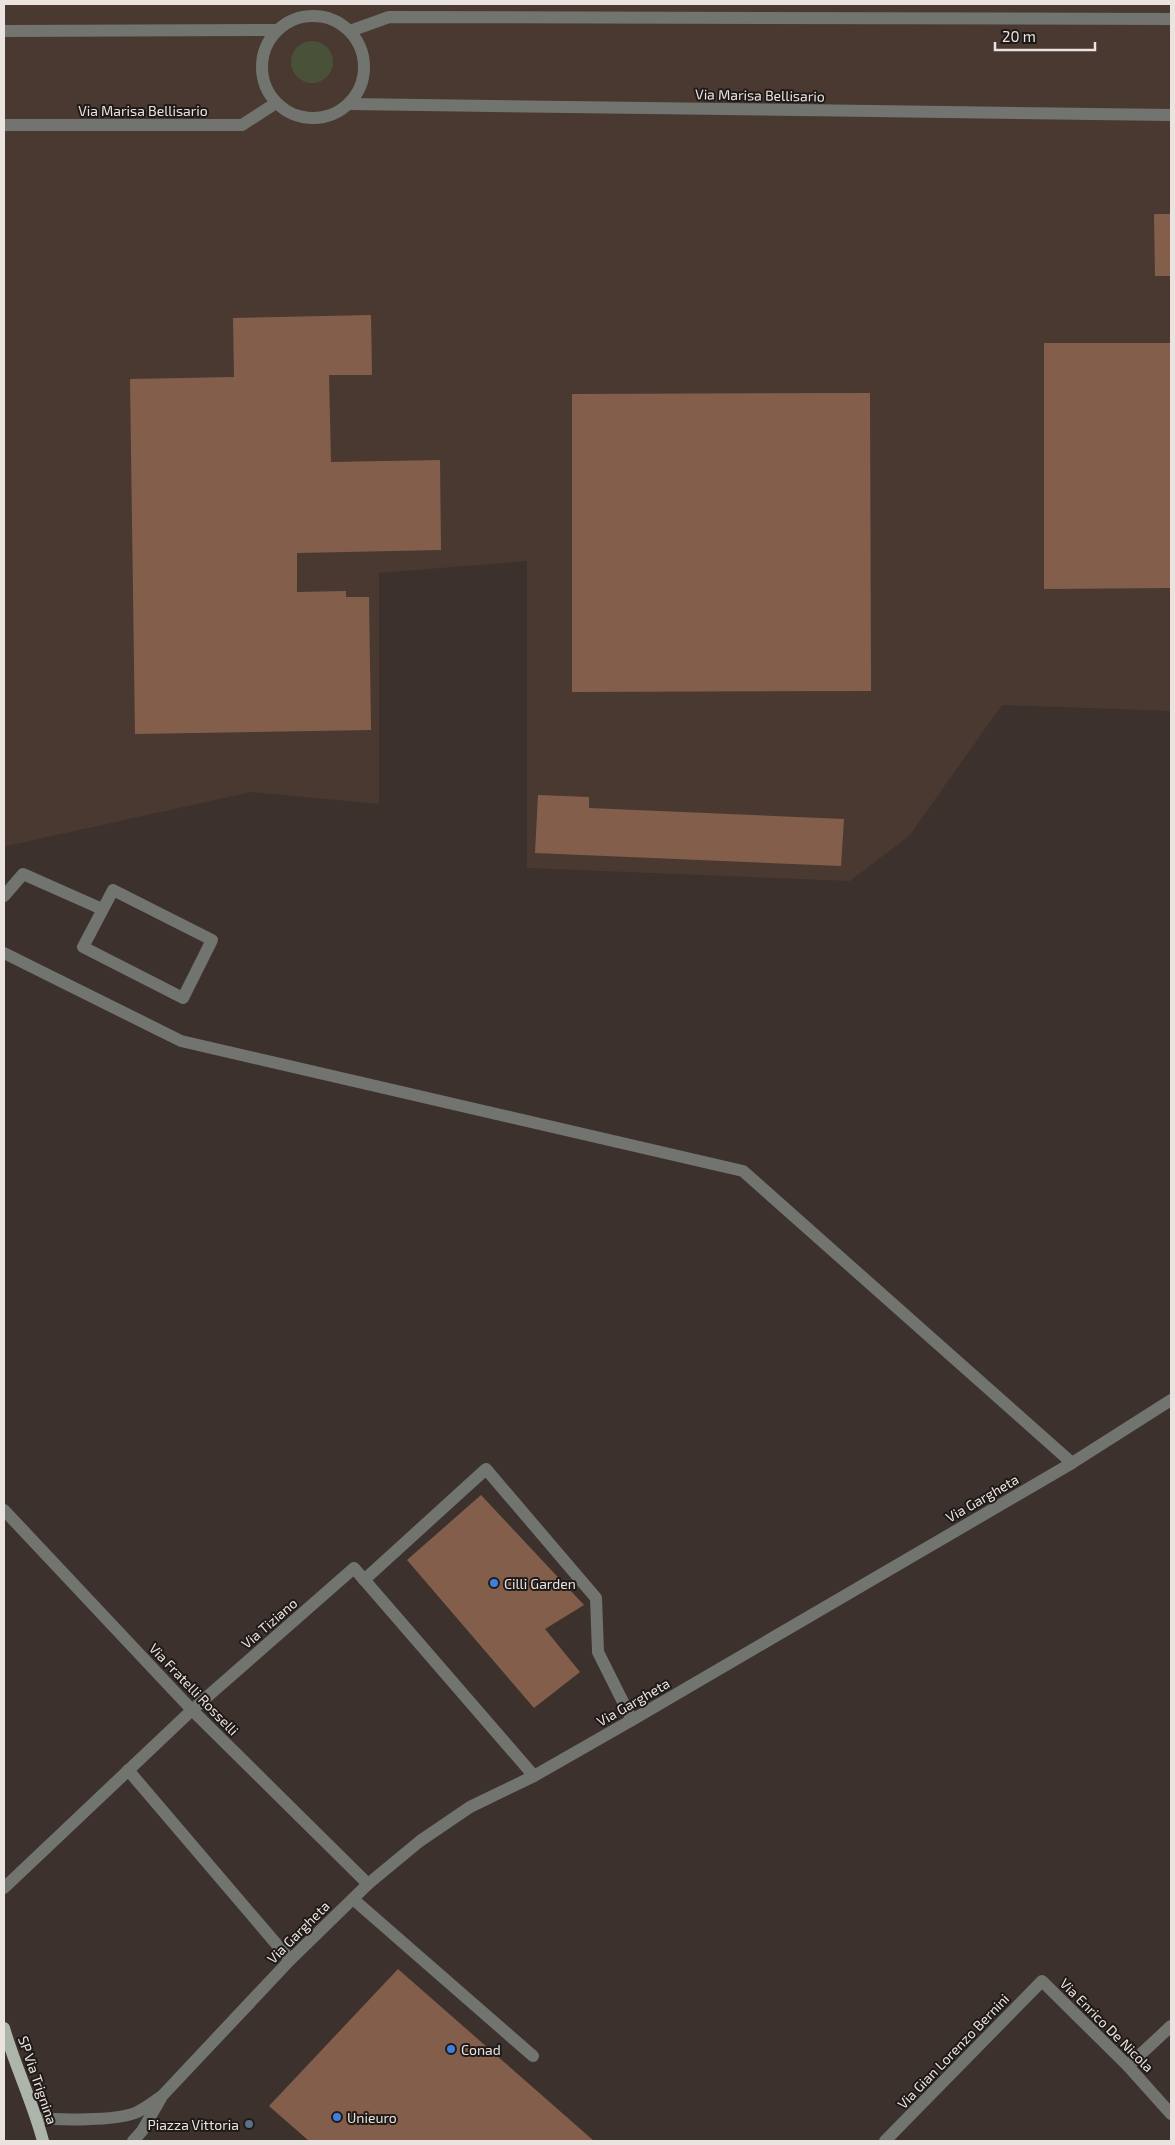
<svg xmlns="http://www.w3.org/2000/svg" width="1175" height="2145" font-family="'Exo 2',sans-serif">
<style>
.built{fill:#4a3930}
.green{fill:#495139}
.building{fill:#835f4b}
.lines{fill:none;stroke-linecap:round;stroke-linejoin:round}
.minor{stroke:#71746f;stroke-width:12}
.major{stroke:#adb4aa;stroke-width:12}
.shop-dot{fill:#3f7fe0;stroke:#1f1a18;stroke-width:2}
.service-dot{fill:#5c6f8a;stroke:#1f1a18;stroke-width:2}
.labels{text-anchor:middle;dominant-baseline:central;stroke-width:4;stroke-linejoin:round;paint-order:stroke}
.street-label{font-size:14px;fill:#eae3df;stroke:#1f1a18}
.poi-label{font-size:14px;fill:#eae3df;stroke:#1f1a18;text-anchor:start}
</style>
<rect width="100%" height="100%" fill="#3c312c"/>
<path class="built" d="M4,4H1171V711L1002,705L909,836L850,881L527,868V561L379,573V804L251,792L7,846L4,850Z"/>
<circle class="green" cx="312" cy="62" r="21"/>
<g class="building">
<path d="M1154,214H1171V276H1155Z"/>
<path d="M371,315L372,375H329L331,462L440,460L441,550L297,553V592L346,591V597H369L371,730L135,734L130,379L234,377L233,318Z"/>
<path d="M1044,343H1171V588L1044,589Z"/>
<path d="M870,393L871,691L572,692V394Z"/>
<path d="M538,795L589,797V808L844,819L841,866L535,853Z"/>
<path d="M481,1495L584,1605L545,1629L580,1672L534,1708L407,1560Z"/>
<path d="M398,1969L594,2141H309L269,2106Z"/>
</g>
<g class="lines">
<g class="minor">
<circle cx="313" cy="67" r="51"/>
<path d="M4,31L277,30"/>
<path d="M350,31L389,17L1171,19"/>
<path d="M349,104L1171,115"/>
<path d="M4,125H242L276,103"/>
<path d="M113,890L212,940L183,998L83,947Z"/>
<path d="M4,896L23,874L102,909"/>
<path d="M4,953L181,1041L743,1171L1072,1463"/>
<path d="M4,1510L192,1710L368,1884"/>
<path d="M364,1580L486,1469L596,1598L598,1652L632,1720"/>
<path d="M128,1770L290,1960"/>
<path d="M4,1888L192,1710L354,1568L534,1776"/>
<path d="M353,1899L533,2056"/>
<path d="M1128,2066L1171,2026"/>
<path d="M37,2118C60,2120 114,2121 135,2113C145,2109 153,2102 162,2096L290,1960L368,1884L420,1841L470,1807L534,1776L632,1720L1072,1463L1171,1400"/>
<path d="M133,2141L142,2131L161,2098"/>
<path d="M885,2141L1042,1981L1128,2066L1171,2114"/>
</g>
<path class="major" d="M4,2028C15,2066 33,2103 43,2141"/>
</g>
<g class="shop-dot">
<circle cx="494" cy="1583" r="5"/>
<circle cx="451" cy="2049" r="5"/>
<circle cx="337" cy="2117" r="5"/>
</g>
<circle class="service-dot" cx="249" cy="2124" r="5"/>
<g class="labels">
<g class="street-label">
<text transform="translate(760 95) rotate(1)">Via Marisa Bellisario</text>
<text x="143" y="110">Via Marisa Bellisario</text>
<text transform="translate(982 1498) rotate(-30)">Via Gargheta</text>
<text transform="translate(269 1623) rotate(-41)">Via Tiziano</text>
<text transform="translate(194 1689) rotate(46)">Via Fratelli Rosselli</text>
<text transform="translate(633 1702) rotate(-30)">Via Gargheta</text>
<text transform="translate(298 1932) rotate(-45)">Via Gargheta</text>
<text transform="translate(1107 2025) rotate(45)">Via Enrico De Nicola</text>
<text transform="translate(953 2051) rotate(-46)">Via Gian Lorenzo Bernini</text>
<text transform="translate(38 2080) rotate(71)">SP Via Trignina</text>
</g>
<g class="poi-label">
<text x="504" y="1583">Cilli Garden</text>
<text x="461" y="2049">Conad</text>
<text x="347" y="2117">Unieuro</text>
<text x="239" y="2124" text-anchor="end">Piazza Vittoria</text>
</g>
</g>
<rect width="1175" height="2145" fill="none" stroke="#eae3df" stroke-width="10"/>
<path d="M995 42v8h100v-8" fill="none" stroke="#eae3df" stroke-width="2.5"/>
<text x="1002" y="42" font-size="15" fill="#eae3df" stroke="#1f1a18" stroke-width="4" paint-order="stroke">20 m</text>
</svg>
